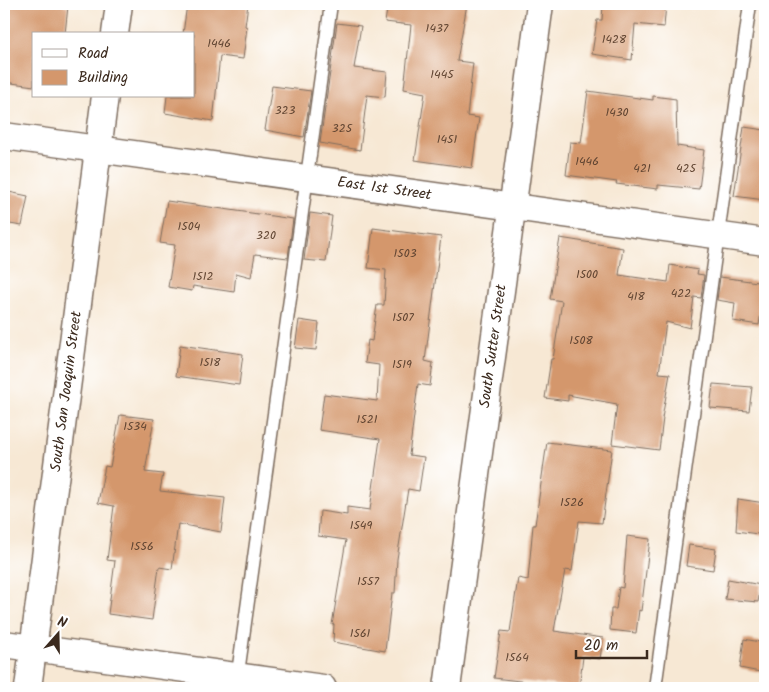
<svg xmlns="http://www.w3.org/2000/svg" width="769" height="692" font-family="Kalam,sans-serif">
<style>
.building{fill:#d4976c}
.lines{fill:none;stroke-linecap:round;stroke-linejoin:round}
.service-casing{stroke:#7d6c5e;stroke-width:15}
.minor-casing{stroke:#7d6c5e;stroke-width:29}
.service{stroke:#fff;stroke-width:12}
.minor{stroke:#fff;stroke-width:26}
.labels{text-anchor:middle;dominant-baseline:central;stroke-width:4;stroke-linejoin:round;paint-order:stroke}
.number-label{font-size:12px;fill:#614532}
.street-label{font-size:15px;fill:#3b2a1e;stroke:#fff}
</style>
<rect width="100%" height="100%" fill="#fff"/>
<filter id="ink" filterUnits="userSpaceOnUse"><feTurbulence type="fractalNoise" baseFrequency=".02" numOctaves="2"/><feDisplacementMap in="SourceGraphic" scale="10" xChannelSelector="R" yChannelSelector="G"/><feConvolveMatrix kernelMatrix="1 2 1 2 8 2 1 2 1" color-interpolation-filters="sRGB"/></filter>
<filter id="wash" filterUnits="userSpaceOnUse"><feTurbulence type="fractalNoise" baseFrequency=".0096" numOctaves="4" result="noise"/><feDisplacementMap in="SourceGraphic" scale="20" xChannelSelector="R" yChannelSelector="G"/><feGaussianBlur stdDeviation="1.12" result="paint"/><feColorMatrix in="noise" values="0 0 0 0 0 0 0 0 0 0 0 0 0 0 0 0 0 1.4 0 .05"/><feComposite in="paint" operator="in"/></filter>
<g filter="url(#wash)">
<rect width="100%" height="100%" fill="#f7e8d4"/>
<g id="blocks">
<g class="building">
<path d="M4,4H53L68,6L65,34H34V86L4,82Z"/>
<path d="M187,4H248L245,26L247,27L243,59L220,56L213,121L165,113L167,96H194V34H183Z"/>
<path d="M388,4H467L457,61L473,63L467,116L479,118L472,168L415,160L425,93L404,89L411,25L385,22Z"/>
<path d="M603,4H666L664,27L635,24L632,60L592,54L597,20H602Z"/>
<path d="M337,23L361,26L354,68L387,72L385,97L367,95L360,150L320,143Z"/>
<path d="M272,86L311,91L304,137L265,130Z"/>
<path d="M588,91L653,100V96L676,99L677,146L704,150L699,189L658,185V189L616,184L617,182L566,175L570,142L581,143Z"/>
<path d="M744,127L765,130V200L734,196Z"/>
<path d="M4,191L28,196L22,226L4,223Z"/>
<path d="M167,201L293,219L288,258L255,254L251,277L236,273L234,292L193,286L192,291L168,287L175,245L160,243Z"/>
<path d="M310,213L332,216L326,262L304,260Z"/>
<path d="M373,228L441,237L425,361L433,363L430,386L418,384L409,455L424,457L419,491L408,489L397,559L395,593H392L385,651L333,642L334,624L332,625L346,540L318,536L320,511L347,515V507L370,510L380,439L319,430L324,394L377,401L379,365L365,363L368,340L372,341L377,305H384L386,270L368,268Z"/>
<path d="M560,238L623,248L619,275L668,282L670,265L698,270L697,274L704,275L701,298L694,297L690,328L666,322L659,373L670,374L662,418H663L659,450L612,444L617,404L568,395V401L545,398L551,359H553L562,301L550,299Z"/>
<path d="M720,277L765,283V307L762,306L759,325L733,321L735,303L717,300Z"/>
<path d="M299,320L319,323L316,350L295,348Z"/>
<path d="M180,345L243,354L239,385L176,376Z"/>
<path d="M713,384L752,387L749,411L710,408Z"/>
<path d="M120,415L154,419L145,472L163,474L160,491L225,498L221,532L178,524L172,569L159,567L152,620L108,614L115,561L107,560L114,506L98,503L105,466L110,467Z"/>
<path d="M547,442L612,450L602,523L579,521L572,571L565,570L554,631L603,638L600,659L583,657L579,688L494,678L501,631L510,632L518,578L528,580L533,525H535Z"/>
<path d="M738,499L765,503V535L736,531Z"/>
<path d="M627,536L650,539L641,611L639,610L636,633L610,630L611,609H616L619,587L623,588Z"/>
<path d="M689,545L716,549L713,570L686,566Z"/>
<path d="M728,579L761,585L758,602L725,599Z"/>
<path d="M744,639L765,643V673L740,668Z"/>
</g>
</g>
</g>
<g filter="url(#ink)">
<use href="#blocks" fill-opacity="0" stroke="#7d6c5e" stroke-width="1"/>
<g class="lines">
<g class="service-casing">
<g id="service">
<path d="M237,680L331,4"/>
<path d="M655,688L750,4"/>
</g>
</g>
<g class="minor-casing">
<g id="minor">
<path d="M115,34L119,4"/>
<path id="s1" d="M4,136L765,242"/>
<path d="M4,644L323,688"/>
<path id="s2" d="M28,688L105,96"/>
<path id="s3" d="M447,688L540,4"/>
</g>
</g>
<use href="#service" class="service"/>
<use href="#minor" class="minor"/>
</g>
</g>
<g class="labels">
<g class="number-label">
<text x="437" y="28">1437</text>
<text x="614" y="39">1428</text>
<text x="219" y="43">1446</text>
<text x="442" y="74">1445</text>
<text x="285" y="110">323</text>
<text x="617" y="112">1430</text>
<text x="342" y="128">325</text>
<text x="447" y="139">1451</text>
<text x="587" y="161">1446</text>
<text x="642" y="168">421</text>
<text x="686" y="168">425</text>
<text x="189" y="226">1504</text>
<text x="266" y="235">320</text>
<text x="405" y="253">1503</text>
<text x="587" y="274">1500</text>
<text x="203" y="276">1512</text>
<text x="681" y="293">422</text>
<text x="636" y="296">418</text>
<text x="403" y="317">1507</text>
<text x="581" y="340">1508</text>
<text x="210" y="362">1518</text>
<text x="402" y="364">1519</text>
<text x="367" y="419">1521</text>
<text x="135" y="426">1534</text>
<text x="572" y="502">1526</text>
<text x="361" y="525">1549</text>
<text x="142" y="546">1556</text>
<text x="368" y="581">1557</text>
<text x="360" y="633">1561</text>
<text x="517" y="657">1564</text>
</g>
<g class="street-label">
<text stroke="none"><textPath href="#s1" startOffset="384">East 1st Street</textPath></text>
<text stroke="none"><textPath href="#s3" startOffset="345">South Sutter Street</textPath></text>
<text stroke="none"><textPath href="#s2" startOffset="299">South San Joaquin Street</textPath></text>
</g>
</g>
<rect width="769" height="692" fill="none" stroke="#fff" stroke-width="20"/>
<rect x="32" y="32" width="162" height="65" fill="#ffffff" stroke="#b1aaa5"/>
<rect x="42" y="49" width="25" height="8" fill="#ffffff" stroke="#b1aaa5"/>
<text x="78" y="58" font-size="15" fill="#3b2a1e">Road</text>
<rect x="42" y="70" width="25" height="15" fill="#d4976c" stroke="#b1aaa5"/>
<text x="78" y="82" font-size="15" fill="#3b2a1e">Building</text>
<g transform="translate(58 634) rotate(20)" stroke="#ffffff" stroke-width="4" paint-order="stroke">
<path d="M0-4L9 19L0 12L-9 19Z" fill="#3b2a1e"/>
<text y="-8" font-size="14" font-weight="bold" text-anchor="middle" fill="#3b2a1e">N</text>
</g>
<path d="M576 650v8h71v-8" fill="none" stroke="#3b2a1e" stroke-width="2.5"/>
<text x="584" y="650" font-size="15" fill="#3b2a1e" stroke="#ffffff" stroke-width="4" paint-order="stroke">20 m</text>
</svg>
